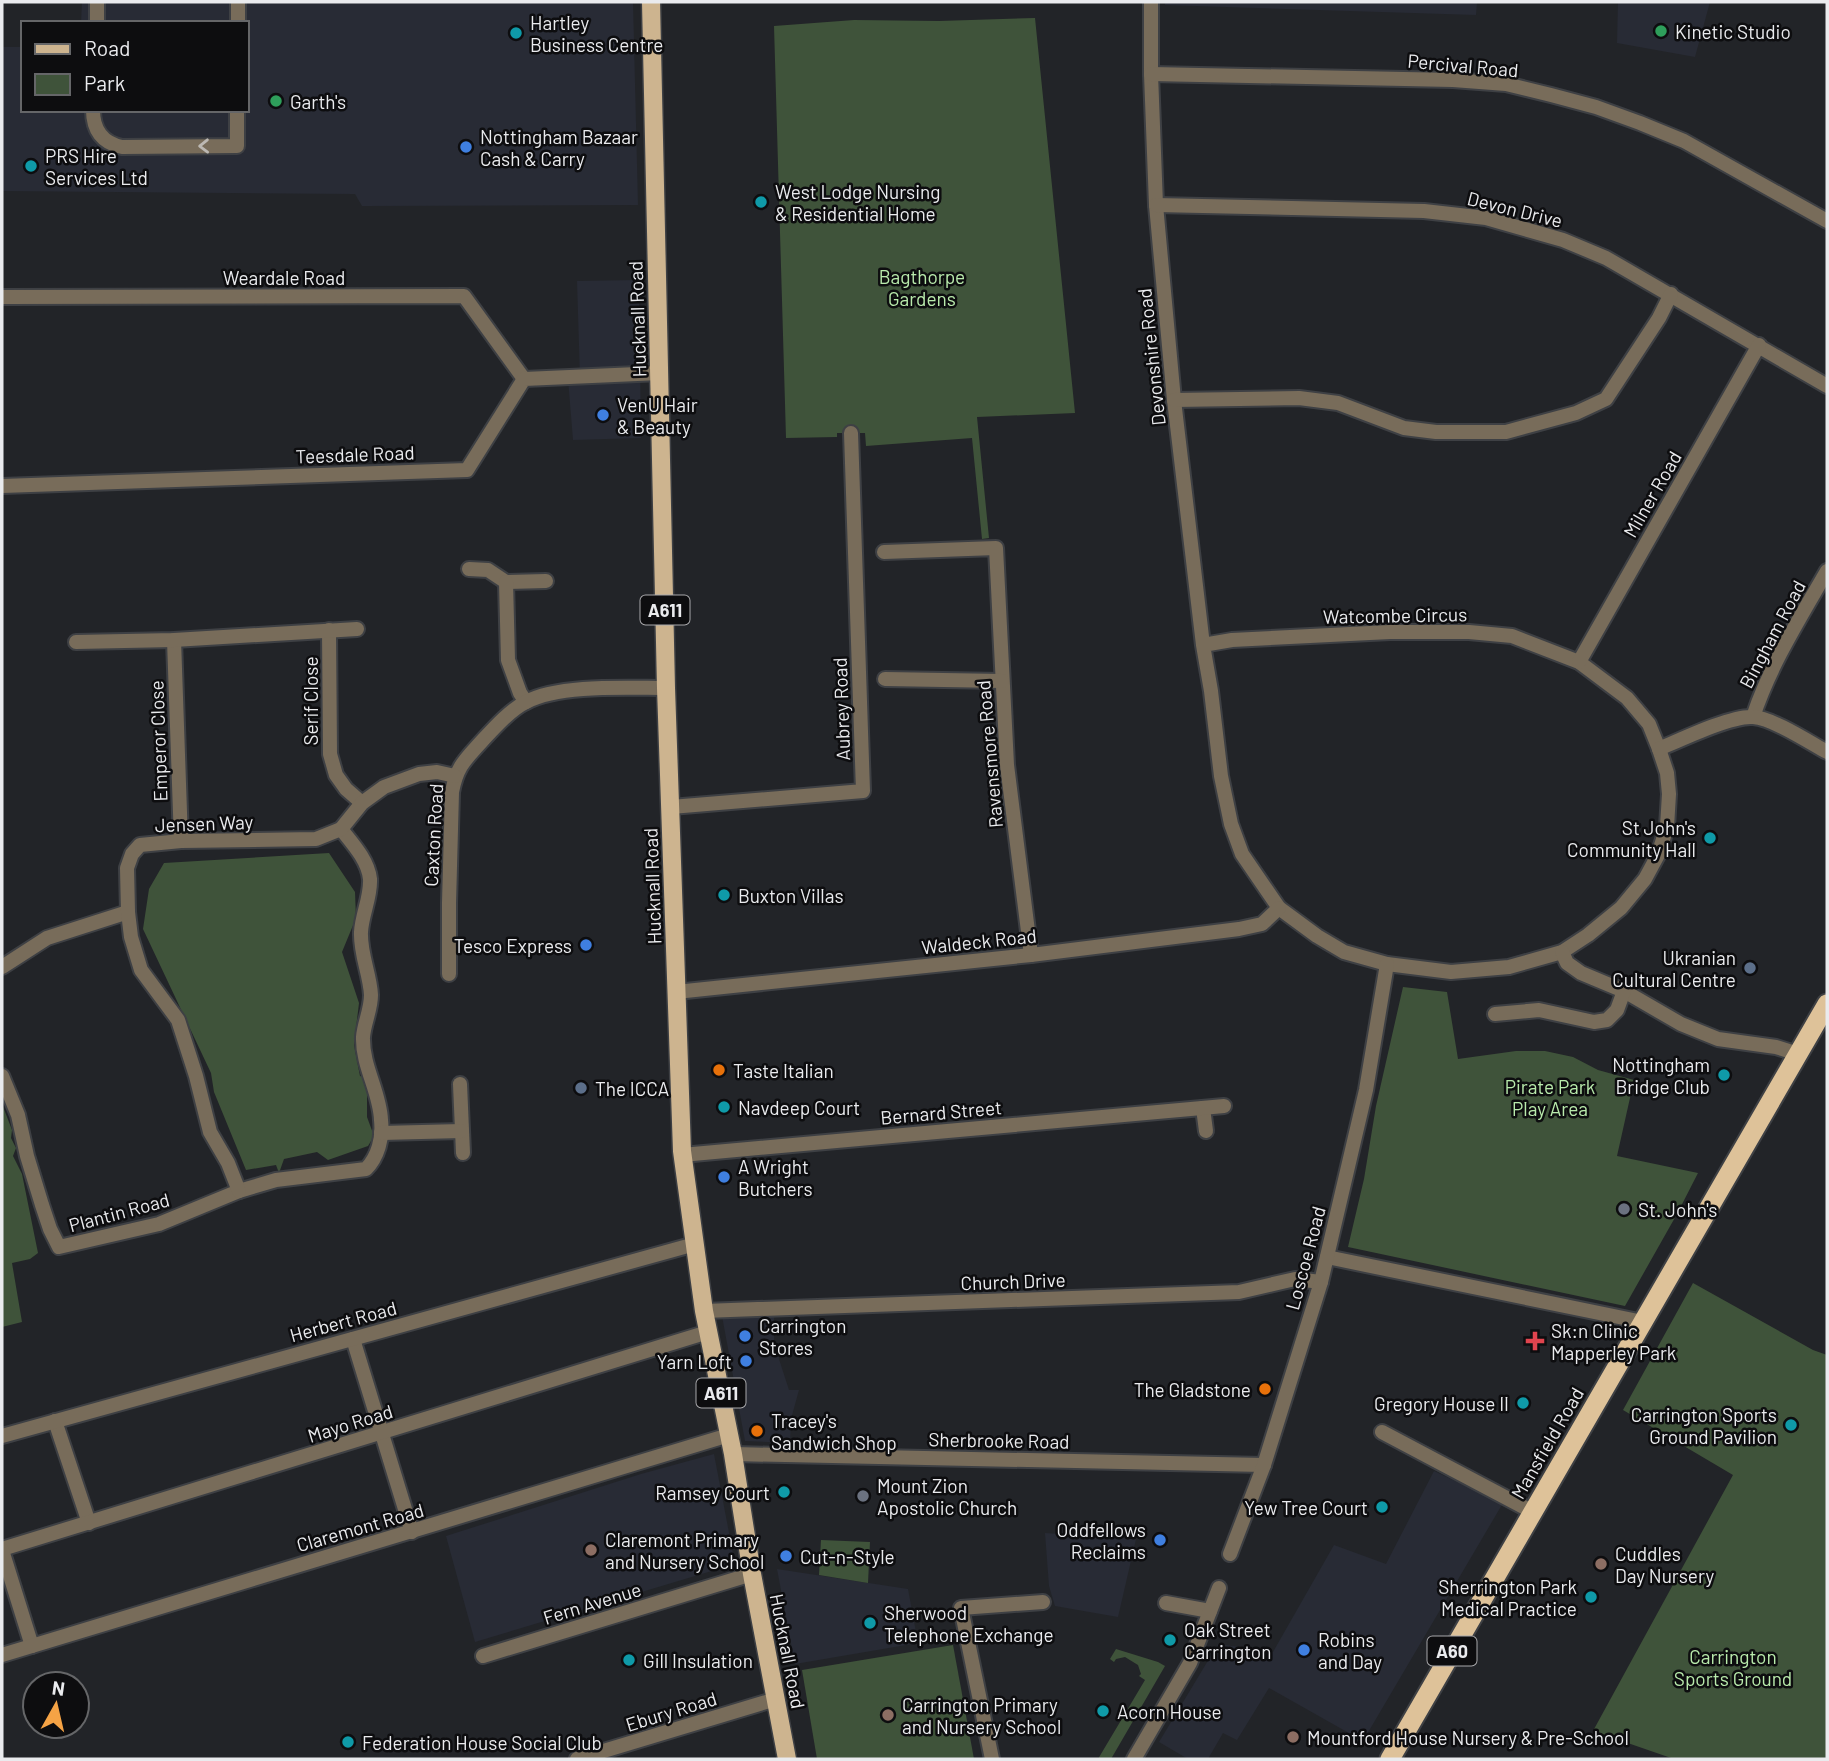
<svg xmlns="http://www.w3.org/2000/svg" width="1829" height="1761" font-family="Barlow,sans-serif">
<style>
.built{fill:#282b35}
.green{fill:#3f533a}
.lines{fill:none;stroke-linecap:round;stroke-linejoin:round}
.minor-casing{stroke:#3e4044;stroke-width:18}
.primary-casing{stroke:#3e4044;stroke-width:21}
.trunk-casing{stroke:#3e4044;stroke-width:23}
.minor{stroke:#786c5a;stroke-width:14}
.primary{stroke:#cdb48f;stroke-width:18}
.trunk{stroke:#dec299;stroke-width:19}
.oneway{stroke:#bcb8b3}
.leisure-dot{fill:#2e9e5b;stroke:#0d0d0f;stroke-width:2.5}
.culture-dot{fill:#0f9aa8;stroke:#0d0d0f;stroke-width:2.5}
.shop-dot{fill:#3f7fe0;stroke:#0d0d0f;stroke-width:2.5}
.service-dot{fill:#5c6f8a;stroke:#0d0d0f;stroke-width:2.5}
.food-dot{fill:#e8710a;stroke:#0d0d0f;stroke-width:2.5}
.worship-dot{fill:#6b7280;stroke:#0d0d0f;stroke-width:2.5}
.health-dot{fill:#e0444e;stroke:#0d0d0f;stroke-width:2.5}
.education-dot{fill:#8d6e63;stroke:#0d0d0f;stroke-width:2.5}
.labels{text-anchor:middle;dominant-baseline:central;stroke-width:5;stroke-linejoin:round;paint-order:stroke}
.shield{fill:#0d0d0f;stroke:#a8a8ab;stroke-width:2}
.shield-label{font-size:18px;font-weight:bold;fill:#eaebee}
.poi-label{font-size:19px;fill:#eaebee;stroke:#0d0d0f;text-anchor:start}
.street-label{font-size:19px;fill:#eaebee;stroke:#0d0d0f}
.park-label{font-size:19px;fill:#b9ebac;stroke:#0d0d0f}
</style>
<rect width="100%" height="100%" fill="#222428"/>
<g class="built">
<path d="M82,2H633L638,205L362,206L355,194L2,191V47H23V110H247V23H81Z"/>
<path d="M1165,2H1477L1476,15L1165,5Z"/>
<path d="M1618,2H1710L1695,57L1617,43Z"/>
<path d="M639,280L641,438L573,440L568,379L580,378L577,281Z"/>
<path d="M774,1314V1347H778L779,1359L789,1390H799L791,1419L790,1443L745,1441L722,1316Z"/>
<path d="M714,1454L735,1564L475,1642L446,1536L641,1474Z"/>
<path d="M1434,1471L1503,1503L1363,1741L1269,1688L1237,1740L1223,1733L1208,1759H1188L1159,1742L1218,1644L1273,1652L1334,1545L1386,1564Z"/>
<path d="M1045,1533L1136,1539L1118,1617L1055,1606L1049,1586Z"/>
<path d="M777,1569L908,1589L918,1643L795,1664Z"/>
</g>
<g class="green">
<path d="M1035,18L1075,413L977,417L989,538L982,539L972,438L866,446L865,433H837V437L786,438L774,26L854,20L939,21Z"/>
<path d="M329,853L355,892L356,918L342,952L359,1003L354,1045L360,1076L367,1078V1117L374,1136L368,1146L328,1160L317,1152L284,1159L279,1173L276,1165L246,1170L214,1092L211,1073L143,929L149,889L164,863Z"/>
<path d="M1403,987L1447,992L1458,1059L1516,1051H1545L1573,1057L1598,1070L1634,1080L1617,1156L1698,1173L1677,1214L1625,1306L1348,1247L1364,1179L1376,1106Z"/>
<path d="M2,1104L12,1130L11,1138L16,1148L13,1156L22,1174L38,1253L30,1259L12,1263L22,1322L2,1327Z"/>
<path d="M1693,1283L1813,1350L1827,1355V1759H1674L1593,1731L1733,1475L1623,1410Z"/>
<path d="M821,1540L870,1542L868,1583L819,1575Z"/>
<path d="M953,1645L974,1759H817L802,1670Z"/>
<path d="M1116,1649L1158,1662L1165,1666L1111,1759H1098L1145,1680L1139,1676L1141,1674L1138,1665L1125,1657L1116,1659L1114,1662L1110,1659Z"/>
</g>
<g class="lines">
<g class="minor-casing">
<g id="minor">
<path d="M1151,2V74L1156,205L1174,400L1203,645L1211,691L1221,776L1231,824L1242,854L1279,908L1317,936L1344,952L1387,964L1451,972L1509,967L1562,952L1588,935L1621,908L1645,879L1658,855L1667,827L1669,794L1667,773L1659,749L1649,724L1627,698L1579,662L1512,636L1469,632H1390L1232,640L1203,645"/>
<path d="M97,23V2"/>
<path d="M238,23V2"/>
<path d="M1151,74L1453,80L1506,84L1551,95L1596,107L1640,123L1684,141L1827,221"/>
<path d="M93,110C93,130 102,143 122,147L237,146V110"/>
<path d="M1156,205L1424,211L1486,218L1563,240L1606,258L1827,386"/>
<path d="M2,297L464,296L524,379"/>
<path d="M1174,400L1299,398L1338,403L1404,428L1436,432H1506L1576,413L1606,399L1659,318L1671,294"/>
<path d="M2,486L467,470L524,379L660,373"/>
<path d="M884,552L996,548L1007,765L1031,955"/>
<path d="M469,569L488,570L506,582L546,581"/>
<path d="M506,582L508,660L520,693L526,702"/>
<path d="M329,630L330,754L336,775L346,789L362,803"/>
<path d="M174,640L181,841"/>
<path d="M76,642L174,640L357,629"/>
<path d="M1579,662L1759,345"/>
<path d="M885,679L1002,681"/>
<path d="M1753,717C1770,665 1800,618 1827,571"/>
<path d="M1659,749C1680,740 1732,715 1753,717C1772,718 1809,742 1827,752"/>
<path d="M671,807L863,791L851,433"/>
<path d="M1562,952L1567,963L1581,973L1624,991L1681,1024L1718,1039L1776,1047L1798,1054"/>
<path d="M2,967L47,938L128,912"/>
<path d="M449,974V903L452,792C457,766 465,760 482,741C494,728 510,710 526,702C559,684 628,688 666,688"/>
<path d="M676,992L1031,955L1239,929L1262,924L1279,908"/>
<path d="M1495,1014L1539,1010L1594,1022L1607,1020L1617,1010L1624,991"/>
<path d="M2,1076L18,1115L27,1156L42,1205L50,1229L59,1247L159,1224L239,1191L276,1180L366,1169C378,1157 383,1138 381,1120C380,1092 362,1066 363,1037C364,1023 371,1010 371,995C370,974 360,954 361,932C362,914 371,897 370,879C368,860 352,843 341,829"/>
<path d="M460,1084L463,1153"/>
<path d="M1203,1108L1206,1131"/>
<path d="M381,1133L462,1131"/>
<path d="M682,1155L1224,1106"/>
<path d="M239,1191L228,1163L210,1132L196,1076L178,1020L141,970L131,937L128,912L127,868L132,854L140,845L181,841L316,839L341,829L362,803L384,787L419,774L437,772L455,776"/>
<path d="M1327,1257L1643,1322"/>
<path d="M704,1311L1239,1292L1295,1279L1321,1282"/>
<path d="M353,1339L412,1532"/>
<path d="M55,1421L89,1523"/>
<path d="M1382,1432L1533,1512"/>
<path d="M2,1436L695,1244"/>
<path d="M733,1454L1264,1465"/>
<path d="M2,1549L708,1332"/>
<path d="M2,1550L32,1646"/>
<path d="M1230,1554L1264,1465L1321,1282L1366,1090L1387,964"/>
<path d="M1166,1603L1210,1611"/>
<path d="M2,1655L729,1435"/>
<path d="M483,1656L752,1574"/>
<path d="M577,1759L776,1699"/>
<path d="M992,1759L961,1608L1043,1602"/>
<path d="M1134,1759L1190,1663L1219,1588"/>
</g>
</g>
<g class="primary-casing">
<path id="primary" d="M651,2L666,688L682,1151L704,1311L733,1454L752,1574L787,1759"/>
</g>
<g class="trunk-casing">
<path id="trunk" d="M1390,1759L1827,1004"/>
</g>
<use href="#minor" class="minor"/>
<use href="#primary" class="primary"/>
<use href="#trunk" class="trunk"/>
</g>
<defs><path id="oneway-chevron" d="M-2-3.5L2.5 0L-2 3.5" fill="none" stroke-width="1.6" stroke-linecap="round" stroke-linejoin="round" transform="scale(1.75)"/></defs>
<use class="oneway" href="#oneway-chevron" transform="translate(204 146) rotate(179)"/>
<g class="leisure-dot">
<circle cx="1661" cy="31" r="7"/>
<circle cx="276" cy="101" r="7"/>
</g>
<g class="culture-dot">
<circle cx="516" cy="33" r="7"/>
<circle cx="31" cy="166" r="7"/>
<circle cx="761" cy="202" r="7"/>
<circle cx="1710" cy="838" r="7"/>
<circle cx="724" cy="895" r="7"/>
<circle cx="1724" cy="1075" r="7"/>
<circle cx="724" cy="1107" r="7"/>
<circle cx="1523" cy="1403" r="7"/>
<circle cx="1791" cy="1425" r="7"/>
<circle cx="784" cy="1492" r="7"/>
<circle cx="1382" cy="1507" r="7"/>
<circle cx="1591" cy="1597" r="7"/>
<circle cx="870" cy="1623" r="7"/>
<circle cx="1170" cy="1640" r="7"/>
<circle cx="629" cy="1660" r="7"/>
<circle cx="1103" cy="1711" r="7"/>
<circle cx="348" cy="1742" r="7"/>
</g>
<g class="shop-dot">
<circle cx="466" cy="147" r="7"/>
<circle cx="603" cy="415" r="7"/>
<circle cx="586" cy="945" r="7"/>
<circle cx="724" cy="1177" r="7"/>
<circle cx="745" cy="1336" r="7"/>
<circle cx="746" cy="1361" r="7"/>
<circle cx="1160" cy="1540" r="7"/>
<circle cx="786" cy="1556" r="7"/>
<circle cx="1304" cy="1650" r="7"/>
</g>
<g class="service-dot">
<circle cx="1750" cy="968" r="7"/>
<circle cx="581" cy="1088" r="7"/>
</g>
<g class="food-dot">
<circle cx="719" cy="1070" r="7"/>
<circle cx="1265" cy="1389" r="7"/>
<circle cx="757" cy="1431" r="7"/>
</g>
<g class="worship-dot">
<circle cx="1624" cy="1209" r="7"/>
<circle cx="863" cy="1496" r="7"/>
</g>
<path class="health-dot" d="M1531.5 1330.5h7v7h7v7h-7v7h-7v-7h-7v-7h7z"/>
<g class="education-dot">
<circle cx="591" cy="1550" r="7"/>
<circle cx="1601" cy="1564" r="7"/>
<circle cx="888" cy="1715" r="7"/>
<circle cx="1293" cy="1737" r="7"/>
</g>
<g class="labels">
<g class="shield">
<rect x="640.5" y="595.5" width="49" height="29" rx="5"/>
<rect x="696.5" y="1378.5" width="49" height="29" rx="5"/>
<rect x="1427.5" y="1636.5" width="49" height="29" rx="5"/>
</g>
<g class="shield-label">
<text x="665" y="610">A611</text>
<text x="721" y="1393">A611</text>
<text x="1452" y="1651">A60</text>
</g>
<g class="poi-label">
<text x="530" y="22">Hartley<tspan x="530" dy="22">Business Centre</tspan></text>
<text x="1675" y="31">Kinetic Studio</text>
<text x="290" y="101">Garth's</text>
<text x="480" y="136">Nottingham Bazaar<tspan x="480" dy="22">Cash &amp; Carry</tspan></text>
<text x="45" y="155">PRS Hire<tspan x="45" dy="22">Services Ltd</tspan></text>
<text x="775" y="191">West Lodge Nursing<tspan x="775" dy="22">&amp; Residential Home</tspan></text>
<text x="617" y="404">VenU Hair<tspan x="617" dy="22">&amp; Beauty</tspan></text>
<text x="1696" y="827" text-anchor="end">St John's<tspan x="1696" dy="22">Community Hall</tspan></text>
<text x="738" y="895">Buxton Villas</text>
<text x="572" y="945" text-anchor="end">Tesco Express</text>
<text x="1736" y="957" text-anchor="end">Ukranian<tspan x="1736" dy="22">Cultural Centre</tspan></text>
<text x="1710" y="1064" text-anchor="end">Nottingham<tspan x="1710" dy="22">Bridge Club</tspan></text>
<text x="733" y="1070">Taste Italian</text>
<text x="595" y="1088">The ICCA</text>
<text x="738" y="1107">Navdeep Court</text>
<text x="738" y="1166">A Wright<tspan x="738" dy="22">Butchers</tspan></text>
<text x="1638" y="1209">St. John's</text>
<text x="759" y="1325">Carrington<tspan x="759" dy="22">Stores</tspan></text>
<text x="1551" y="1330">Sk:n Clinic<tspan x="1551" dy="22">Mapperley Park</tspan></text>
<text x="732" y="1361" text-anchor="end">Yarn Loft</text>
<text x="1251" y="1389" text-anchor="end">The Gladstone</text>
<text x="1509" y="1403" text-anchor="end">Gregory House II</text>
<text x="1777" y="1414" text-anchor="end">Carrington Sports<tspan x="1777" dy="22">Ground Pavilion</tspan></text>
<text x="771" y="1420">Tracey's<tspan x="771" dy="22">Sandwich Shop</tspan></text>
<text x="877" y="1485">Mount Zion<tspan x="877" dy="22">Apostolic Church</tspan></text>
<text x="770" y="1492" text-anchor="end">Ramsey Court</text>
<text x="1368" y="1507" text-anchor="end">Yew Tree Court</text>
<text x="1146" y="1529" text-anchor="end">Oddfellows<tspan x="1146" dy="22">Reclaims</tspan></text>
<text x="605" y="1539">Claremont Primary<tspan x="605" dy="22">and Nursery School</tspan></text>
<text x="1615" y="1553">Cuddles<tspan x="1615" dy="22">Day Nursery</tspan></text>
<text x="800" y="1556">Cut-n-Style</text>
<text x="1577" y="1586" text-anchor="end">Sherrington Park<tspan x="1577" dy="22">Medical Practice</tspan></text>
<text x="884" y="1612">Sherwood<tspan x="884" dy="22">Telephone Exchange</tspan></text>
<text x="1184" y="1629">Oak Street<tspan x="1184" dy="22">Carrington</tspan></text>
<text x="1318" y="1639">Robins<tspan x="1318" dy="22">and Day</tspan></text>
<text x="643" y="1660">Gill Insulation</text>
<text x="902" y="1704">Carrington Primary<tspan x="902" dy="22">and Nursery School</tspan></text>
<text x="1117" y="1711">Acorn House</text>
<text x="1307" y="1737">Mountford House Nursery &amp; Pre-School</text>
<text x="362" y="1742">Federation House Social Club</text>
</g>
<g class="street-label">
<text transform="translate(1463 65) rotate(5)">Percival Road</text>
<text transform="translate(1515 209) rotate(14)">Devon Drive</text>
<text x="284" y="277">Weardale Road</text>
<text transform="translate(637 319) rotate(-92)">Hucknall Road</text>
<text transform="translate(1151 357) rotate(-96)">Devonshire Road</text>
<text transform="translate(355 454) rotate(-2)">Teesdale Road</text>
<text transform="translate(1652 494) rotate(-60)">Milner Road</text>
<text transform="translate(1395 615) rotate(-1)">Watcombe Circus</text>
<text transform="translate(1772 634) rotate(-62)">Bingham Road</text>
<text transform="translate(310 701) rotate(-90)">Serif Close</text>
<text transform="translate(841 709) rotate(-92)">Aubrey Road</text>
<text transform="translate(158 741) rotate(-92)">Emperor Close</text>
<text transform="translate(989 754) rotate(-95)">Ravensmore Road</text>
<text transform="translate(204 823) rotate(-2)">Jensen Way</text>
<text transform="translate(433 835) rotate(-87)">Caxton Road</text>
<text transform="translate(652 886) rotate(-92)">Hucknall Road</text>
<text transform="translate(979 941) rotate(-6)">Waldeck Road</text>
<text transform="translate(941 1112) rotate(-5)">Bernard Street</text>
<text transform="translate(119 1212) rotate(-15)">Plantin Road</text>
<text transform="translate(1305 1258) rotate(-75)">Loscoe Road</text>
<text transform="translate(1013 1281) rotate(-2)">Church Drive</text>
<text transform="translate(343 1321) rotate(-15)">Herbert Road</text>
<text transform="translate(350 1423) rotate(-17)">Mayo Road</text>
<text transform="translate(999 1440) rotate(1)">Sherbrooke Road</text>
<text transform="translate(1547 1443) rotate(-60)">Mansfield Road</text>
<text transform="translate(360 1527) rotate(-16)">Claremont Road</text>
<text transform="translate(592 1603) rotate(-17)">Fern Avenue</text>
<text transform="translate(788 1651) rotate(79)">Hucknall Road</text>
<text transform="translate(671 1711) rotate(-17)">Ebury Road</text>
</g>
<g class="park-label">
<text x="922" y="276">Bagthorpe<tspan x="922" dy="22">Gardens</tspan></text>
<text x="1550" y="1086">Pirate Park<tspan x="1550" dy="22">Play Area</tspan></text>
<text x="1733" y="1656">Carrington<tspan x="1733" dy="22">Sports Ground</tspan></text>
</g>
</g>
<rect width="1829" height="1761" fill="none" stroke="#eaebee" stroke-width="7"/>
<rect x="21" y="21" width="228" height="91" fill="#0d0d0f" stroke="#656668" stroke-width="2"/>
<rect x="35" y="44" width="35" height="10" fill="#cdb48f" stroke="#656668" stroke-width="2"/>
<text x="84" y="56" font-size="21" fill="#eaebee">Road</text>
<rect x="35" y="74" width="35" height="21" fill="#3f533a" stroke="#656668" stroke-width="2"/>
<text x="84" y="91" font-size="21" fill="#eaebee">Park</text>
<g transform="translate(56 1705) rotate(8)"><circle r="33" fill="#0d0d0f" stroke="#656668" stroke-width="2"/>
<path d="M0-5L12 26L0 18L-12 26Z" fill="#f5a345"/>
<text y="-10" font-size="19" font-weight="bold" text-anchor="middle" fill="#eaebee">N</text>
</g>
</svg>
